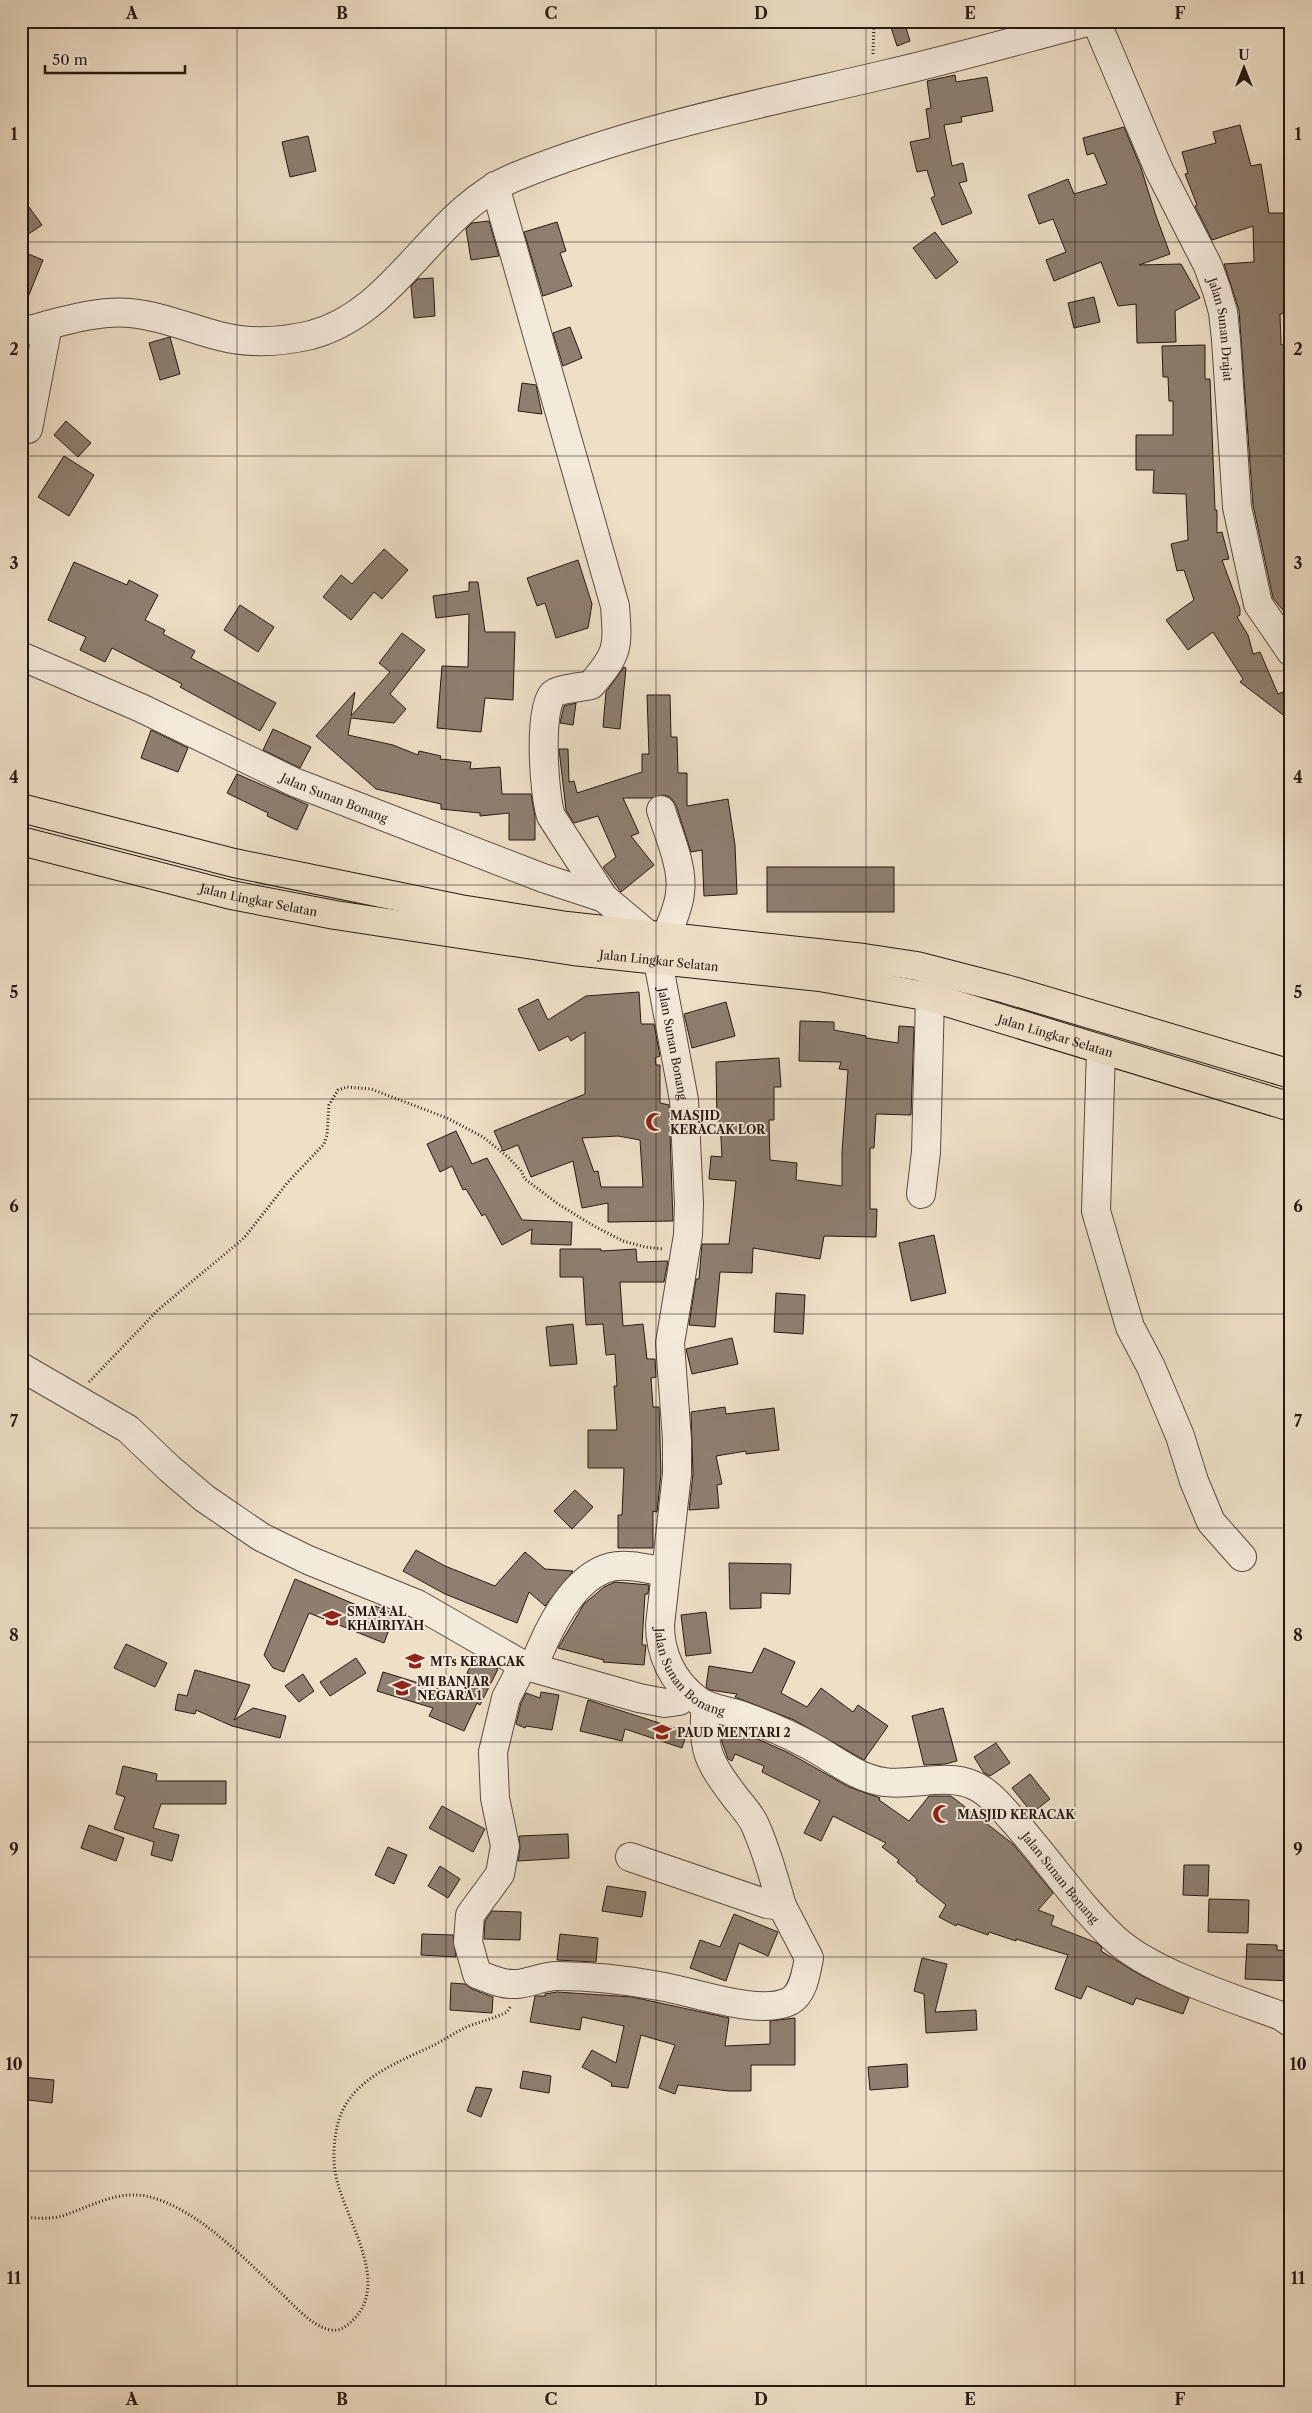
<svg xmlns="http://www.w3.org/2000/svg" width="1312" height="2413" font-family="'Libre Caslon Text',serif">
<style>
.building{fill:#8e7f70;stroke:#271812;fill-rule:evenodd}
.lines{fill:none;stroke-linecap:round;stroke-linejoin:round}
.minor-casing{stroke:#594a3f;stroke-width:30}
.highway-casing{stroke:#271812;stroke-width:30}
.path{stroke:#271812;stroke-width:3;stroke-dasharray:1 2.5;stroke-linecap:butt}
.minor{stroke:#f4eadb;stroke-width:28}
.highway{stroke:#eedfc7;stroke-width:28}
.grid{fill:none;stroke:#271812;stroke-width:1;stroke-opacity:0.55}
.labels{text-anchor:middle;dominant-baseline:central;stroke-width:4;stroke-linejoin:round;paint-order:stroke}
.street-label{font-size:12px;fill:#271812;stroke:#f4eadb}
.poi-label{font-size:12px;font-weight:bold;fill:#271812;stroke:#f4eadb;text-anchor:start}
.neatline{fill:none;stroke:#271812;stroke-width:2}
.grid-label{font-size:16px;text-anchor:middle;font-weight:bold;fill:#271812}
</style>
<rect width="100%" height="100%" fill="#eedfc7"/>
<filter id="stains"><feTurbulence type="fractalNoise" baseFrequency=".004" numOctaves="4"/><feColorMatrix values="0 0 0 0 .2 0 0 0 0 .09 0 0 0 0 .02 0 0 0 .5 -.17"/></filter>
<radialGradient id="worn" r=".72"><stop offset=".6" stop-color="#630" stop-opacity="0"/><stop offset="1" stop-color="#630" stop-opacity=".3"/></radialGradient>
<g class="building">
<path d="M900,21H904L910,41L897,46L890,24Z"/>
<path d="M955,75L956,82L987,77L993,111L961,117L962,122L944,125L952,166L963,163L967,181L959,183L972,213L942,225L931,198L935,196L927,170L917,172L910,142L930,138L926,109L931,108L927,81Z"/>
<path d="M1240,125L1251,166L1261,164L1269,213H1291V312L1280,314L1281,345L1291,344V368H1286L1285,398V463H1289L1288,487H1291V508L1285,507L1288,546H1291V620L1273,598L1253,505L1239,310L1224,264L1254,262L1253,226L1212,240L1195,206L1197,205L1185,174L1188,173L1182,152L1216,143L1213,132Z"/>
<path d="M1124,127L1141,168L1155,213L1170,254L1139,265L1181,264L1200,298L1175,311L1176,342L1137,343L1136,304L1118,306L1101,262L1054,281L1046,260L1066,252L1053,219L1039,224L1028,195L1068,179L1074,194L1107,184L1094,153L1087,155L1083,138Z"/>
<path d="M308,136L316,171L290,177L282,142Z"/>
<path d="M21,196L42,225L21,239Z"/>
<path d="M489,221L499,256L471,260L466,229L472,223Z"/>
<path d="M557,222L566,251L560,253L572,286L543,296L524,232Z"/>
<path d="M935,232L958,262L936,279L913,248Z"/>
<path d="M21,251L43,260L22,312H21Z"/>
<path d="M433,278L435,316L414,318L411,286L418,279Z"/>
<path d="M1094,297L1100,322L1074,328L1068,303Z"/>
<path d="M570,327L582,358L563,366L553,333Z"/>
<path d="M170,337L180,374L160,380L149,343Z"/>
<path d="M1205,345V379H1210L1215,510H1217V533L1222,532L1229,559L1222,560L1240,609V615L1237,617L1248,635L1253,654L1260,652L1278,694L1291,689V721L1240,682L1243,679L1213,632L1188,650L1166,620L1194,600L1184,570L1177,571L1171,544L1188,540L1186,494L1153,493L1154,470H1136V435H1173V401H1169L1168,377H1163L1162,346Z"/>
<path d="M522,383L536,385L542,414L518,411Z"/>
<path d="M66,421L91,443L78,457L54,435Z"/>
<path d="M64,456L94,475L69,516L38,497Z"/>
<path d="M384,549L408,570L382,599L374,592L351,620L323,597L341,575L352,584Z"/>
<path d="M578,560L592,604L588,628L556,638L545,603L537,606L527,578Z"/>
<path d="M74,562L127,585L129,580L158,595L145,620L165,630L163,634L195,651L191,658L276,703L260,731L180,687L182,684L112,648L105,662L80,650L86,637L48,620Z"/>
<path d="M469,582H478L485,632H515L513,700L485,698L481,732L437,728L442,666L468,667L469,614L436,618L433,596L469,591Z"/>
<path d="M240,605L274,627L258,652L224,630Z"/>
<path d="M402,633L425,650L390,694L406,709L394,723L351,718L348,735L393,745L418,755L419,751L441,756L440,759L471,762L470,769L500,767L502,794H531L535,817V840H509V813L480,816V813L441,809V804L376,789L316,736L355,692L351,716L390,672L379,663Z"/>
<path d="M624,667L626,668L620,729L603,727L606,692Z"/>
<path d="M647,695H670L671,737H677L678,773H687V806L728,799L735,845L737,894L704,896L702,850L691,852L676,805L670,797L664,795L652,798H623L639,833L631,836L654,865L621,892L603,867L616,857L598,816L574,823L566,810L559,749H568L569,782L574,781L577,793L642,772V754H649Z"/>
<path d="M576,703L573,725L560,723L564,706Z"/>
<path d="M273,729L311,747L300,768L263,750Z"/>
<path d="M151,730L188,748L178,772L141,758Z"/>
<path d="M237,774L308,805L297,830L267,816L268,813L227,793Z"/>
<rect x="767" y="867" width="127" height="45"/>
<path d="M639,992L641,1024H654L660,1056L655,1058L656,1065H660V1103L669,1105L673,1221L608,1222V1203L582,1208L573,1161L531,1177L518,1145L503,1151L494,1131L585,1094V1032L571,1041L568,1036L539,1051L518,1009L538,999L548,1020L586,996ZM618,1136L640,1140L643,1187H601L598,1171L594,1172L582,1138Z"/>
<path d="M726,1002L735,1036L692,1048L684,1014Z"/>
<path d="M800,1021L834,1022V1030L866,1036V1038L898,1043L899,1026L914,1027L911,1115L876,1114L874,1148H870V1209H877L876,1237L824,1236L820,1259L753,1248L752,1273L720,1272L715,1327L689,1325L696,1279H699L702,1244H729L736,1181L709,1179L711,1156L722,1157L720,1121H717L716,1062L779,1058L781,1087H774V1120H769L770,1160L797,1163L796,1180L842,1186V1152L848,1070L839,1069L841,1062L799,1061Z"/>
<path d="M456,1131L472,1164L487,1158L522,1220L572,1222L571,1245L531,1244L532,1229L502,1245L485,1214L482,1216L466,1189L463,1190L452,1166L440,1172L427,1144Z"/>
<path d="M934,1235L946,1293L911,1301L899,1243Z"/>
<path d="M560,1249H601V1251L636,1249L637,1262L668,1261L664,1282H620L623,1326L643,1324L647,1359H655L656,1377L651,1378L653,1407H659L661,1473L657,1512L653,1511V1548H618V1515H622L624,1468H588V1430H617L614,1386H617L615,1354L606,1355L603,1324L586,1325L583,1277H560Z"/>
<path d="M776,1293L805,1295L803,1334L774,1332Z"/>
<path d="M573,1324L577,1364L550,1366L546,1327Z"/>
<path d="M732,1338L738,1364L692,1374L686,1349Z"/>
<path d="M725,1407L726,1414L774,1408L779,1450L746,1454V1451L716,1456L722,1484L717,1485L719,1508L689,1510L693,1474L691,1412Z"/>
<path d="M575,1490L593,1507L572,1529L554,1511Z"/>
<path d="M416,1550L445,1566L495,1586L525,1552L545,1569L573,1571L545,1606L529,1592L517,1623L445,1594L403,1571Z"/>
<path d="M729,1563L791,1564L790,1594L761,1593V1608L730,1609Z"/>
<path d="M295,1579L373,1612L375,1606L395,1614L384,1643L309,1613L284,1672L273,1668L264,1655Z"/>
<path d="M615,1582L649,1585L648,1594H645L643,1626L642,1645H646L644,1665L603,1662L604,1660L558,1648L584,1604L604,1587Z"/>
<path d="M706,1612L711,1653L686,1656L681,1615Z"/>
<path d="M126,1644L167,1663L155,1687L114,1668Z"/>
<path d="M764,1648L795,1662L781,1693L807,1707L821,1688L853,1712L858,1705L888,1726L864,1760L794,1720L735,1697L737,1694L710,1690L706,1687L709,1666L752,1673Z"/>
<path d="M475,1657L498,1669L480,1705L477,1703L464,1731L429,1716L433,1708L377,1691L383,1672L464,1697L472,1675L467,1673Z"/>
<path d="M356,1658L366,1673L330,1696L320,1682Z"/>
<path d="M195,1670L250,1685L234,1720L253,1708L286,1716L280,1738L232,1726L196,1710L195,1714L175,1710L178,1694L187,1696Z"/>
<path d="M303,1674L314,1691L299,1702L285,1686Z"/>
<path d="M541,1692L559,1695L552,1730L526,1726L525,1728L516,1724L521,1703L526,1693L540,1698Z"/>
<path d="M588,1700L687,1732L682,1748L625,1729L622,1741L580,1731Z"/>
<path d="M943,1708L957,1761L945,1764L924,1765L912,1716Z"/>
<path d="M721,1726L753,1737L789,1753L849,1787L880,1798L879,1800L909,1821L929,1796H951L1013,1844L1053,1893L1038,1910L1054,1916L1051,1925L1097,1943L1102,1948L1101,1951L1142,1976L1189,1998L1183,2014L1136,1998L1133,2005L1087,1986L1081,1999L1055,1989L1068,1955L1016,1939V1941L989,1932L988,1935L957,1924L956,1926L939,1917L946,1905L916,1881L917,1879L897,1862L899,1860L882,1847L886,1843L833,1816L821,1841L804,1833L820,1801L762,1772L764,1766L735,1754L732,1761L728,1759L722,1742Z"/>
<path d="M996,1743L1010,1763L990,1776L984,1773L974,1757Z"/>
<path d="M123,1766L157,1774L156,1781H226V1804H161L153,1828L179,1835L172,1861L151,1855L154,1842L114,1829L125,1797L116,1794Z"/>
<path d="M1030,1774L1050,1799L1032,1813L1012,1788Z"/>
<path d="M442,1806L485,1829L473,1852L429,1828Z"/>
<path d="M89,1825L124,1838L116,1861L81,1848Z"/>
<path d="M568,1834L569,1858L518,1861L520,1848L519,1836Z"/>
<path d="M388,1847L407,1855L394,1884L375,1875Z"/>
<path d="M1184,1865H1209L1208,1896L1183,1895Z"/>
<path d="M440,1866L460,1879L448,1898L428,1886Z"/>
<path d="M607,1886L646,1892L642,1917L602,1911Z"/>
<path d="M1209,1899L1249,1900L1248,1933L1208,1932Z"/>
<path d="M492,1911L521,1912L520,1940L484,1939L485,1921Z"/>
<path d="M734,1914L778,1932L768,1956L739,1943L726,1981L690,1968L700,1940L720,1947Z"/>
<path d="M422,1934L453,1935L456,1957L421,1955Z"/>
<path d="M560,1934L598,1938L596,1962L557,1960Z"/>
<path d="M1247,1944L1277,1945V1950L1291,1951V1981L1245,1979Z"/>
<path d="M922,1958L947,1964L935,2012L976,2010L977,2030L926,2033L924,1994L914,1991Z"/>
<path d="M451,1983L465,1984L472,1989L493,1997L492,2013L450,2010Z"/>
<path d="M557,1992L632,1997L729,2018L725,2046L770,2044V2021L795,2018V2065H751V2091H729L678,2085L675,2094L659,2088L675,2045L641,2035L628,2088L611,2086L612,2083L582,2067L592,2050L616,2063L624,2026L582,2017L580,2030L530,2022L535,1996H545V1994Z"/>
<path d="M907,2064L908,2087L870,2090L868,2067Z"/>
<path d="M523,2071L551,2076L549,2093L520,2088Z"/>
<path d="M21,2077L54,2080L52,2103L21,2099Z"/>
<path d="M476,2087L492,2089L481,2117L467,2111Z"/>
</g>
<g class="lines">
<g class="minor-casing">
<g id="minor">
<path id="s1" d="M1096,21L1159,170L1208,266L1217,291L1223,312L1226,340L1237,507L1258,604L1291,652"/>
<path d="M495,186L615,606C618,647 619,653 591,685C583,687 559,689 553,694C538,707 544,797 551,816L604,898"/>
<path d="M21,332C55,324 94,310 130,313C161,316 189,328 219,336C249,344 281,342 311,335C398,312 432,211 515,177C633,129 759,104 883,75C953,59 1022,39 1091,21"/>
<path d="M28,429L48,325"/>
<path id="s2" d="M21,656L141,708L294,782L543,878L604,898L647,934"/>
<path d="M661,810C668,833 684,868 680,893C679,907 671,923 666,937"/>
<path id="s3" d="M658,961L684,1100L689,1203L688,1235L670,1343L677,1440V1474L660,1625C660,1653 672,1681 696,1699C708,1709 725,1710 740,1715C765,1724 791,1735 814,1748C837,1761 857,1778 884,1782C913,1786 945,1773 973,1785C988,1791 1000,1806 1011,1818C1047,1857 1076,1903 1115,1939C1152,1973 1233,1998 1281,2016L1291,2023"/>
<path d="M1101,1050L1096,1211L1130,1327L1151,1367L1180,1436L1194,1481L1211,1522L1242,1557"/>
<path d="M921,1194L926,1152L930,997"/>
<path d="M21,1367L128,1429L170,1469L204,1498L261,1537L308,1560L417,1604L523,1665L639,1698L665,1703L679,1701L686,1690"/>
<path d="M523,1665L506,1698L493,1752L495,1798L505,1846L500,1874L470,1915L468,1942L477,1974C491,1979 502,1985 517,1984C530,1983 543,1976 557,1976C591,1976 626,1980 659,1986C692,1991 760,2017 790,2001C804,1993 806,1972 809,1958L782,1906"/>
<path d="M533,1668C546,1634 571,1577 611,1567C627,1563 648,1569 665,1572"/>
<path d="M630,1857L767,1904L782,1906C774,1879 767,1851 755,1825C751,1815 742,1806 735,1797C709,1762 701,1750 706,1705"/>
</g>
</g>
<g class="highway-casing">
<g id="highway">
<path d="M21,808L234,863L460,909L567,926L864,958L917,966L1006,989L1291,1074"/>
<path id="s4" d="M21,841L231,895L335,915L573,951L820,977L930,997L1291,1107"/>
</g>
</g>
<g class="path">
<path d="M873,54L874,21"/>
<path d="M89,1382L158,1310L244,1238L288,1182L324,1144L327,1135L329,1105L338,1090L347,1087L371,1089L447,1118L483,1137L508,1157L521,1171L525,1179L558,1204L594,1226L623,1241L645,1247L664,1249"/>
<path d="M21,2217C35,2218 51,2220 65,2215C97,2204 123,2187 157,2199C205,2216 243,2258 279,2291C293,2304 310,2325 330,2330C340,2332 347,2326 354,2319C392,2280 341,2214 335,2171C333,2156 334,2141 337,2127C347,2080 395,2064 434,2045C446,2039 457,2031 469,2026C482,2021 495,2018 507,2012L511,2006"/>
</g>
<use href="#minor" class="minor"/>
<use href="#highway" class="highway"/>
</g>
<path class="grid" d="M237,21V2392M446,21V2392M656,21V2392M866,21V2392M1075,21V2392M21,242H1291M21,456H1291M21,671H1291M21,885H1291M21,1099H1291M21,1314H1291M21,1528H1291M21,1742H1291M21,1957H1291M21,2171H1291"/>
<defs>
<g id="mosque-bare" transform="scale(1.5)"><path d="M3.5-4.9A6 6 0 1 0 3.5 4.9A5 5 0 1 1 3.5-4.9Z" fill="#8f2418" stroke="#f4eadb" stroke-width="2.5" paint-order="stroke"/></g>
<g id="school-bare" transform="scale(1.5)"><path d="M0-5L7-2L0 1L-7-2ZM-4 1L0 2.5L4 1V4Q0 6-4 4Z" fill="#8f2418" stroke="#f4eadb" stroke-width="2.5" paint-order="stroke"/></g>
</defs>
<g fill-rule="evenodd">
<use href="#mosque-bare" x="655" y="1122"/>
<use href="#school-bare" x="332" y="1618"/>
<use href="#school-bare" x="415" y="1661"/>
<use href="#school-bare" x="402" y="1688"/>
<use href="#school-bare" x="662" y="1732"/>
<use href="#mosque-bare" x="942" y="1814"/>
</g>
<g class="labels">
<g class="street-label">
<text stroke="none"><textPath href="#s1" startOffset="335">Jalan Sunan Drajat</textPath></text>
<text stroke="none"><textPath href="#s2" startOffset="344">Jalan Sunan Bonang</textPath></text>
<text stroke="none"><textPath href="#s4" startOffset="245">Jalan Lingkar Selatan</textPath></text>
<text stroke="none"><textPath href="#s4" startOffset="650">Jalan Lingkar Selatan</textPath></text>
<text stroke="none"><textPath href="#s4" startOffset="1055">Jalan Lingkar Selatan</textPath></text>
<text stroke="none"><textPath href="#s3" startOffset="84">Jalan Sunan Bonang</textPath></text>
<text stroke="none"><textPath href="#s3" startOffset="729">Jalan Sunan Bonang</textPath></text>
<text stroke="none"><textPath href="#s3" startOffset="1179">Jalan Sunan Bonang</textPath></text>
</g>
<g class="poi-label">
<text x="670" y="1115">MASJID<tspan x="670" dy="14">KERACAK LOR</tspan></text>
<text x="347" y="1611">SMA 4 AL<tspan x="347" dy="14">KHAIRIYAH</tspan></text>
<text x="430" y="1661">MTs KERACAK</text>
<text x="417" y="1681">MI BANJAR<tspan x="417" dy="14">NEGARA 1</tspan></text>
<text x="677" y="1732">PAUD MENTARI 2</text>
<text x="957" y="1814">MASJID KERACAK</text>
</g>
</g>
<rect width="1312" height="2413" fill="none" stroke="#eedfc7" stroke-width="55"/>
<g transform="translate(1244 68)" stroke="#f4eadb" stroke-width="4" paint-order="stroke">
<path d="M0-4L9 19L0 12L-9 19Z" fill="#271812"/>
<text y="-8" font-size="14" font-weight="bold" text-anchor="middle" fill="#271812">U</text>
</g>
<path d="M45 65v8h140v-8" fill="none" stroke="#271812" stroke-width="2.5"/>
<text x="52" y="65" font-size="15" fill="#271812" stroke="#f4eadb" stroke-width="4" paint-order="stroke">50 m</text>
<rect x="28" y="28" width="1256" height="2358" class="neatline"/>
<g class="grid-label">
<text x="132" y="19">A</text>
<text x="342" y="19">B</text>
<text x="551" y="19">C</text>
<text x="761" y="19">D</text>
<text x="970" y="19">E</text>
<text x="1180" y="19">F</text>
<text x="14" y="140">1</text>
<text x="1298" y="140">1</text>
<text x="14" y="355">2</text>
<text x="1298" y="355">2</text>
<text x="14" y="569">3</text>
<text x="1298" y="569">3</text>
<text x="14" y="783">4</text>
<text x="1298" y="783">4</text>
<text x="14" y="998">5</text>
<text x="1298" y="998">5</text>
<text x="14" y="1212">6</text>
<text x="1298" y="1212">6</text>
<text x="14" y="1427">7</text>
<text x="1298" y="1427">7</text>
<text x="14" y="1641">8</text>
<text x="1298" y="1641">8</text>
<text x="14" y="1855">9</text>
<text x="1298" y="1855">9</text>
<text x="14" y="2070">10</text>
<text x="1298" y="2070">10</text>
<text x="14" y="2284">11</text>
<text x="1298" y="2284">11</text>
<text x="132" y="2405">A</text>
<text x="342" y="2405">B</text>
<text x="551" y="2405">C</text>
<text x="761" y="2405">D</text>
<text x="970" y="2405">E</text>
<text x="1180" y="2405">F</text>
</g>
<rect width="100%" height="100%" filter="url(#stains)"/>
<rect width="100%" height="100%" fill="url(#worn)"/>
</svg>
